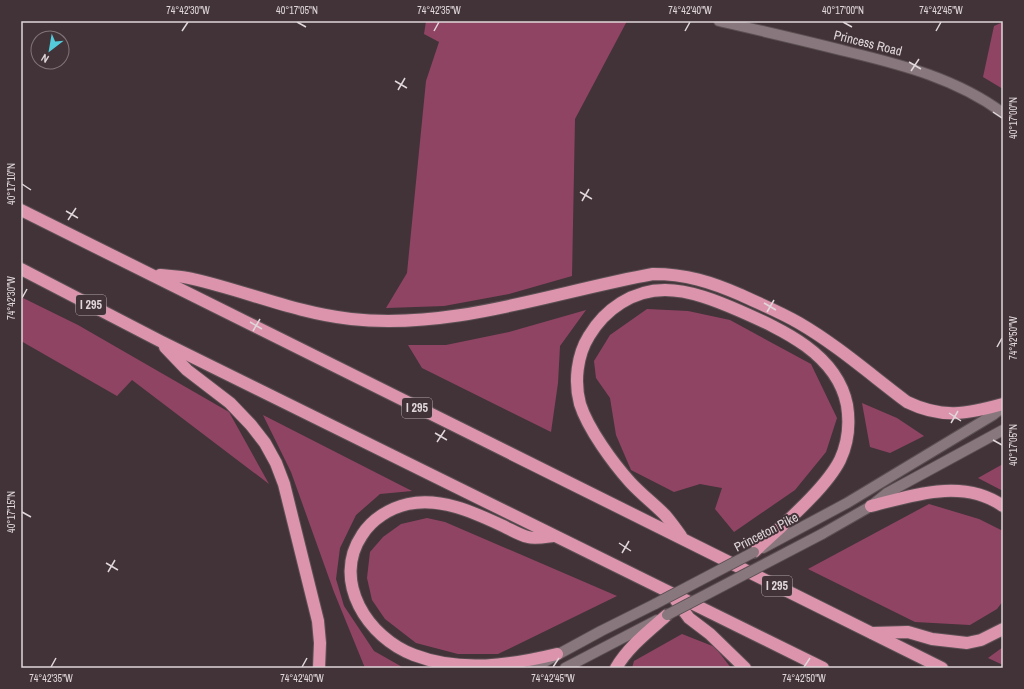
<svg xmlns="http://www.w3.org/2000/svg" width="1024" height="689" font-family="'Archivo Narrow',sans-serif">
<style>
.green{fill:#904463}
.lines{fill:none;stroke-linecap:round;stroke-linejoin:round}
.minor-casing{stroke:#5c5053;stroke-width:12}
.secondary-casing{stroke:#5c5053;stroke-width:12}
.motorway-casing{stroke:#5c5053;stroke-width:14}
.minor{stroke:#88787d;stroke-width:10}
.secondary{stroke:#88787d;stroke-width:10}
.motorway{stroke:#dc94ad;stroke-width:12}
.secondary-bridge-casing{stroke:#5c5053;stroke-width:12;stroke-linecap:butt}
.secondary-bridge{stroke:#88787d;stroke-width:10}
.ticks{fill:none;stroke:#e0d7da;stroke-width:1.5}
.labels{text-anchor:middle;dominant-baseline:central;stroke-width:4;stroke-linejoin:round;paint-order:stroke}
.shield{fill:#423338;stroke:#b1a6a9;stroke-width:1}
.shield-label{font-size:12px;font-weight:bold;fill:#e0d7da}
.street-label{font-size:13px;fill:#e0d7da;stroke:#423338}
.neatline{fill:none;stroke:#e0d7da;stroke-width:1.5}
.ticks-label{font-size:10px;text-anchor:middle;fill:#e0d7da}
</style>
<rect width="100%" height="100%" fill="#423338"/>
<g class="green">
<path d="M426,21H627L575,119L572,276L509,294L444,306L386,308L407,273L426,81L439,42L424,34Z"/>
<path d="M1003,22V89L983,77L994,26Z"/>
<path d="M21,297L78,325L229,412L269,484L132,380L117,396L21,341Z"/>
<path d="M647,309L688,311L730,320L811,364L837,418L826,452L795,490L734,532L715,509L722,488L700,484L674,492L631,470L616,435L610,398L596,378L594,361L610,335Z"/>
<path d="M586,310L560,346L558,383L551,432L422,368L408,345H446L509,332Z"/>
<path d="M862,403L897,418L924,436L890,453L870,447Z"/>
<path d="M263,415L412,491L380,494L356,515L340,548L336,579L344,606L374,651L404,668H365L334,592L291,472Z"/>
<path d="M1003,464V491L978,478Z"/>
<path d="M929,504L979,519L1003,531V601L997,609L970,625L915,622L808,569Z"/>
<path d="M427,518L445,522L617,596L498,654H458L416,643L385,619L372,600L367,578L370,552L383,537L401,524Z"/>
<path d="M682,634L715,647L731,668H632L634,661Z"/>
<path d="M1003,647V665L988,658Z"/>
</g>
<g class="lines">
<g class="minor-casing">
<path id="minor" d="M719,21C762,31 806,41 849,52C903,65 957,79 1003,113"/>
</g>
<g class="secondary-casing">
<g id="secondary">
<path d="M822,534L871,506L887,493L1003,430"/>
<path d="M763,548L847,503L993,415L1003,407"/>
<path d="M533,668L601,631L655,604"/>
<path d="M565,668L657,620"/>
</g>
</g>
<g class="motorway-casing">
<g id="motorway">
<path d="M21,210L942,668"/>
<path d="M21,269L160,341L823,668"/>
<path d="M160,275C171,276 182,276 193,279C246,291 296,313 351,319C454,330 553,292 653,274C686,274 711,282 741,295C760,304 780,312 799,323C837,345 871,375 907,402C942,419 967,414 1003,404"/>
<path d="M165,347L187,370L230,403L251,425L265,443L276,463L284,484L318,621L320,643L319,668"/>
<path d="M871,506C914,495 963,478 1003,506"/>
<path d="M553,536C545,537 535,539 528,537C519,535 510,529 501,525C473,512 440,497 408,504C390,508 372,519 362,535C331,581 368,638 414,655C461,673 511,665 557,654"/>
<path d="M681,536C676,529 671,522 665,515C654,504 641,494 630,482C613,463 588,429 580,404C574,382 577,355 589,336C605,309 633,290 665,290C690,290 717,301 740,311C783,330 837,354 847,405C850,424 848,443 840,460C825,490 779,528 754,552"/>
<path d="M675,599L689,618L710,634L745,668"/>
<path d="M872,633L908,632L932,639L967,643L981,640L1003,629"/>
<path d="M616,668C628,647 649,631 667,615"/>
</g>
</g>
<use href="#minor" class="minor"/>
<use href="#secondary" class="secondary"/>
<use href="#motorway" class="motorway"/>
<g class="secondary-bridge-casing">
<g id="secondary-bridge">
<path d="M655,604L754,552"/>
<path d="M667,615L822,534"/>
</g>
</g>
<use href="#secondary-bridge" class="secondary-bridge"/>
</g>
<path class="ticks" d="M297,22L306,27M843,22L852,27M182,31L188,22M434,31L439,22M685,31L690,22M936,31L941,22M909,62L921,69M911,71L919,59M395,81L407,88M398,90L405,78M993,112L1002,118M22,184L31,190M580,192L592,199M582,201L589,189M66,211L78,218M68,220L76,208M22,298L27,289M764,303L776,310M767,312L774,300M250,322L262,329M253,331L260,319M997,347L1002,338M949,413L961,421M951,423L958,411M435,433L447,440M993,440L1002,445M437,442L445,430M22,512L31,517M619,543L631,551M622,553L629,541M106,563L118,570M108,572L115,560M51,667L56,658M302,667L307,658M553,667L559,658M804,667L810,658"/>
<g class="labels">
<g class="shield">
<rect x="76" y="295" width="30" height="20" rx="3"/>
<rect x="402" y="398" width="30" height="20" rx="3"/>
<rect x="762" y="576" width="30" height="20" rx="3"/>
</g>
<g class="shield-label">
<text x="91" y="305">I 295</text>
<text x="417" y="408">I 295</text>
<text x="777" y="586">I 295</text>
</g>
<g class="street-label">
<text transform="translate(868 43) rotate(14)">Princess Road</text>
<text transform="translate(766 532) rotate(-27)">Princeton Pike</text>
</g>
</g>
<rect width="1024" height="689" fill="none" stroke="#423338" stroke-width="44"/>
<g transform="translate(50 50) rotate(211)"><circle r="19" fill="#423338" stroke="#817579"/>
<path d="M0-3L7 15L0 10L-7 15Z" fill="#53cbda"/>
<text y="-6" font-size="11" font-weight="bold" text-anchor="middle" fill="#e0d7da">N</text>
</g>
<rect x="22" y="22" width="980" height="645" class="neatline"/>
<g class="ticks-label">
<text x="188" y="14">74°42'30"W</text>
<text x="297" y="14">40°17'05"N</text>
<text x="439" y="14">74°42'35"W</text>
<text x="690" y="14">74°42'40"W</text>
<text x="843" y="14">40°17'00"N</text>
<text x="941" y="14">74°42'45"W</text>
<text transform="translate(1013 118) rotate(-90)" y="4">40°17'00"N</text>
<text transform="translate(11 184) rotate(-90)" y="4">40°17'10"N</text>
<text transform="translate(11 298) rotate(-90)" y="4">74°42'30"W</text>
<text transform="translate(1013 338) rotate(-90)" y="4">74°42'50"W</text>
<text transform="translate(1013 445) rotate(-90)" y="4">40°17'05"N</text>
<text transform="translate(11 512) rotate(-90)" y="4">40°17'15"N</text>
<text x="51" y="682">74°42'35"W</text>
<text x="302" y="682">74°42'40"W</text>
<text x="553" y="682">74°42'45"W</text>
<text x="804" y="682">74°42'50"W</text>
</g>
</svg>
